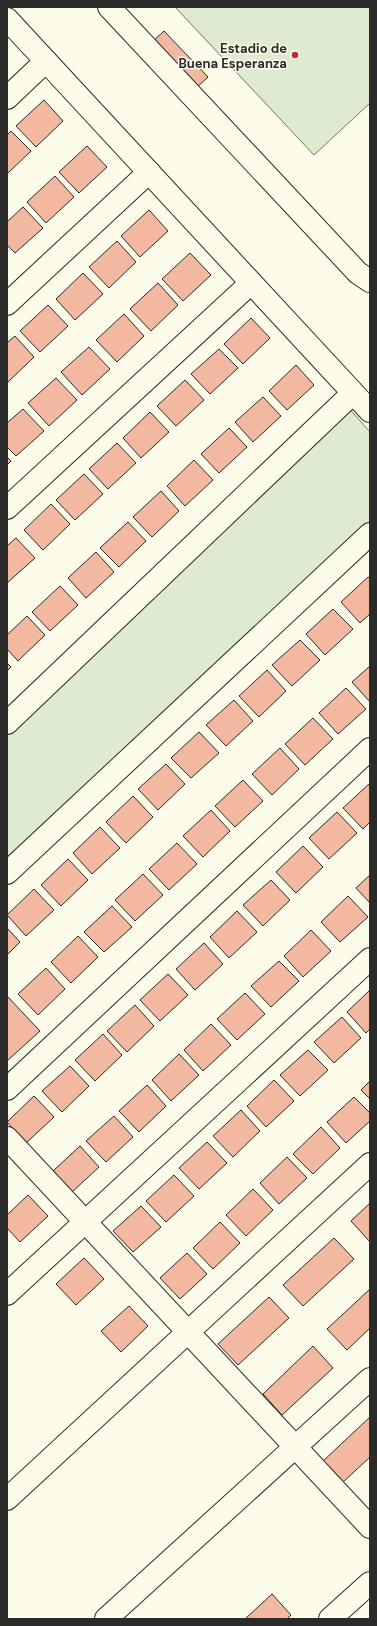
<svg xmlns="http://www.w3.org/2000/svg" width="377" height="1626" font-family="'DM Sans',sans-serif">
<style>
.green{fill:#deebd1;stroke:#74746e}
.building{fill:#f2b8a0;stroke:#2b2b2b}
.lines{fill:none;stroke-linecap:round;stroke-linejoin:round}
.minor-casing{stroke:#2b2b2b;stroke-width:24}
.minor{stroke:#fdfbea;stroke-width:22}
.poi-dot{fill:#c62828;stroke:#fdfbea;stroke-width:1.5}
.labels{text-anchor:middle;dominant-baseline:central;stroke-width:3;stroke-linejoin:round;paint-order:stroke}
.poi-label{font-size:13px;font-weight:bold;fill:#2b2b2b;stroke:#fdfbea;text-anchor:end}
</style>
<rect width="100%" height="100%" fill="#fdfbea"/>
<g class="green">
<path d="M175,7H370V103L314,155Z"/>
<path d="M346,405L370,432V521L7,863V722Z"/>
</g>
<g class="building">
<path d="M164,31L208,77L196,88L152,42Z"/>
<path d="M44,100L63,121L36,147L16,126Z"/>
<path d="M11,131L31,151L7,174V135Z"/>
<path d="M87,146L107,167L79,193L59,172Z"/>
<path d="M55,176L74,197L46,223L27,202Z"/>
<path d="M23,207L43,228L15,253L7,245V222Z"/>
<path d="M149,210L168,231L140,257L121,236Z"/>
<path d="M117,241L136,262L109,288L89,267Z"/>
<path d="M190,253L211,275L183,301L162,279Z"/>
<path d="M83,273L103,294L75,320L56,299Z"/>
<path d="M158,283L178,305L151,331L130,309Z"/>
<path d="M48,305L68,326L40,352L20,331Z"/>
<path d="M124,314L144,336L117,362L96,340Z"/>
<path d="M251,318L270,338L243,364L224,344Z"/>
<path d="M15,336L34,357L7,383V343Z"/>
<path d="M89,347L110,369L82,395L61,372Z"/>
<path d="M219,349L238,368L210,394L191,374Z"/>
<path d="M296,365L314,385L287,410L269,391Z"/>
<path d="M56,378L77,400L49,426L28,403Z"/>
<path d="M185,380L204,400L176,426L157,406Z"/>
<path d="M263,397L281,416L253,442L235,422Z"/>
<path d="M23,409L44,431L16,456L7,447V423Z"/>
<path d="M150,412L169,432L141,458L123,438Z"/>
<path d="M229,428L247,447L219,473L201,454Z"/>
<path d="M117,443L136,463L108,489L89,469Z"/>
<path d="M7,457L11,461L7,465Z"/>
<path d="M194,460L213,480L185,506L167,486Z"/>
<path d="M84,474L103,494L75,520L56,500Z"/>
<path d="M161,491L179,511L152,537L133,517Z"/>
<path d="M51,504L70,524L43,550L24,530Z"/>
<path d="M128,522L146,541L119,567L100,548Z"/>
<path d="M16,538L35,558L7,583V546Z"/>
<path d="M96,552L114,572L86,598L68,578Z"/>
<path d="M368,577L370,578V614L360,623L341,602Z"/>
<path d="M60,586L78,605L50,631L32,612Z"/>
<path d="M333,609L353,629L325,655L306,634Z"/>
<path d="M27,616L45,635L18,661L7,649V635Z"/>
<path d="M300,640L320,660L292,686L272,665Z"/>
<path d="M7,663L11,667L7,671Z"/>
<path d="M370,666V702L352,682Z"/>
<path d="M267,670L286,691L259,717L239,696Z"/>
<path d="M346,688L366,709L338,734L319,713Z"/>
<path d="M234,700L253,721L226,746L206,725Z"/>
<path d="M313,718L333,739L305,765L285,744Z"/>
<path d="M199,732L219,753L191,778L171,758Z"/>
<path d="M280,748L299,769L272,795L252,774Z"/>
<path d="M166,764L185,784L158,810L138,789Z"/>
<path d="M243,780L263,801L235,827L215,806Z"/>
<path d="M370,783V822L363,829L343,808Z"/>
<path d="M133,796L153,817L126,843L106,822Z"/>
<path d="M211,810L230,831L203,857L183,836Z"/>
<path d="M337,812L357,833L329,859L309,838Z"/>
<path d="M100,827L120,848L92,874L73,853Z"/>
<path d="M177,843L197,864L169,890L149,869Z"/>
<path d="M303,846L323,867L296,893L276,872Z"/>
<path d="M68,859L88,880L61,906L41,885Z"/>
<path d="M143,874L163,895L135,921L115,900Z"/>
<path d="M370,875V903L356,888Z"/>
<path d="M271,880L290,900L263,926L243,905Z"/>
<path d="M34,889L54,910L26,936L7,915Z"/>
<path d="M348,896L368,917L340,942L321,922Z"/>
<path d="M112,906L132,927L104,952L84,932Z"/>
<path d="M237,911L257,932L229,958L210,937Z"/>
<path d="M7,928L20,942L7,955Z"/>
<path d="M311,930L331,951L303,977L284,956Z"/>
<path d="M78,936L98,957L71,983L51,962Z"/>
<path d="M204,943L223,964L195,990L176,969Z"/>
<path d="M279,961L299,981L271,1007L251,986Z"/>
<path d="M46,968L65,989L38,1015L18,994Z"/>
<path d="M168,974L188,995L160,1021L140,1000Z"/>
<path d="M370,990V1029L366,1033L347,1012Z"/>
<path d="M245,993L265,1014L237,1040L217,1019Z"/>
<path d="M7,996L40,1031L7,1061Z"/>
<path d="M135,1005L154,1026L127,1052L107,1031Z"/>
<path d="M342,1017L361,1038L334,1063L314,1042Z"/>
<path d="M211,1024L231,1045L203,1071L184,1050Z"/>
<path d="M103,1034L122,1055L95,1081L75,1060Z"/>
<path d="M308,1050L328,1070L300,1096L280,1075Z"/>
<path d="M179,1054L199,1075L171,1101L152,1080Z"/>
<path d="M70,1066L89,1086L62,1112L42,1091Z"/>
<path d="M274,1080L294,1101L266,1127L247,1106Z"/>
<path d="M370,1081V1099L361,1090Z"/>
<path d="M147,1085L166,1106L139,1132L119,1111Z"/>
<path d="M34,1096L54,1117L26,1143L7,1122Z"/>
<path d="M354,1097L370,1113V1121L346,1143L327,1122Z"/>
<path d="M241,1110L260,1131L233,1157L213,1136Z"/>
<path d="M114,1116L133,1137L106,1162L86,1141Z"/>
<path d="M321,1127L340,1148L313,1174L293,1154Z"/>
<path d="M207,1142L227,1163L199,1189L179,1168Z"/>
<path d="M80,1146L99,1167L71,1193L52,1172Z"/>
<path d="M287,1157L307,1178L279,1204L260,1183Z"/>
<path d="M174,1175L194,1196L166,1222L146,1201Z"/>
<path d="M253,1189L273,1210L246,1236L226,1215Z"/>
<path d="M28,1195L48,1216L20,1242L7,1228V1215Z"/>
<path d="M370,1203V1242L351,1221Z"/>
<path d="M141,1206L161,1227L133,1252L113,1231Z"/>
<path d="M220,1222L240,1243L213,1269L193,1248Z"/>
<path d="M334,1238L354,1259L303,1306L283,1285Z"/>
<path d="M187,1253L207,1274L180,1299L160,1278Z"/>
<path d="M84,1258L104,1279L76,1305L56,1284Z"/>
<path d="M370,1289V1328L347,1350L327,1329Z"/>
<path d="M269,1297L289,1318L238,1365L218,1344Z"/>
<path d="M129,1306L148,1326L121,1352L101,1331Z"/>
<path d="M313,1346L333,1368L282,1415L263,1394Z"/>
<path d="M370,1417V1457L342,1483L322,1462Z"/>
<path d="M272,1594L291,1615L287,1619H245Z"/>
</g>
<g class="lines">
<g class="minor-casing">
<g id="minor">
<path d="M109,7L358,273L370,281"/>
<path d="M7,19L370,411"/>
<path d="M7,98L46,61"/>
<path d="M7,304L149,172"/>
<path d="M7,508L251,283"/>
<path d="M7,723L353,393"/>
<path d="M7,873L370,534"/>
<path d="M7,1089L370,749"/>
<path d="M7,1138L370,1527"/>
<path d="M7,1294L370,959"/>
<path d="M7,1499L370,1164"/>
<path d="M106,1619L370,1379"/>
<path d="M330,1619L370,1583"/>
</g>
</g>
<use href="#minor" class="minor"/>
</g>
<circle class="poi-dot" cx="295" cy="55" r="4"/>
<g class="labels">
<g class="poi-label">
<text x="287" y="48">Estadio de<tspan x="287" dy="15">Buena Esperanza</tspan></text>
</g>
</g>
<rect width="377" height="1626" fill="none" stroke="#2b2b2b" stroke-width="16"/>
</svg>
